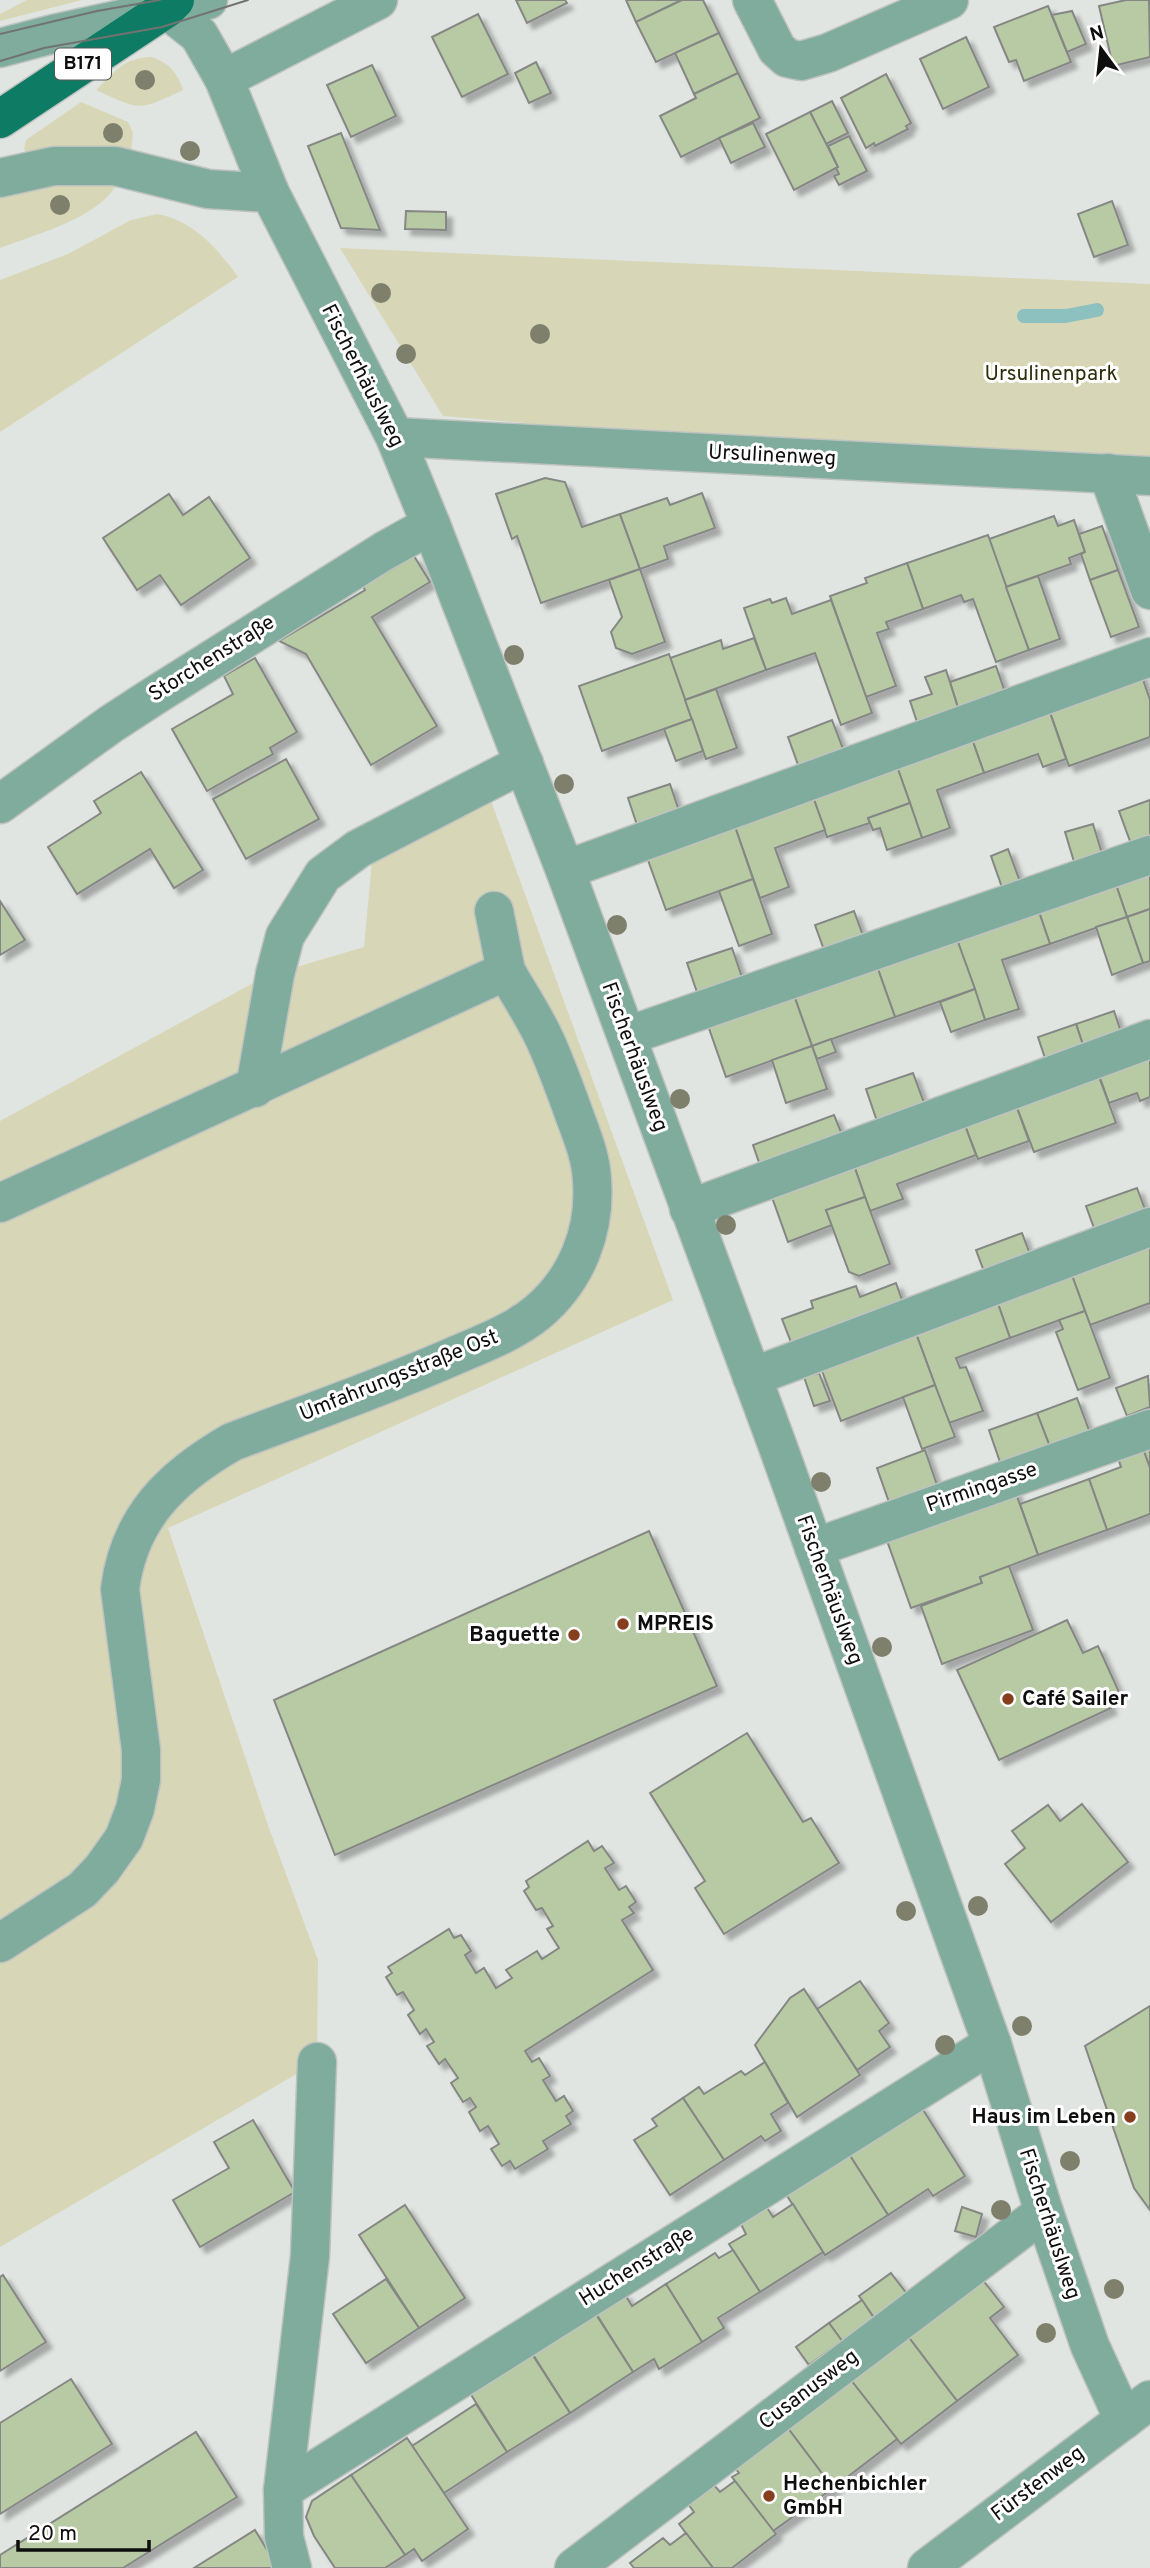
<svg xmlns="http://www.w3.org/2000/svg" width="1150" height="2568" font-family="Overpass,sans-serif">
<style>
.green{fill:#d7d7b7}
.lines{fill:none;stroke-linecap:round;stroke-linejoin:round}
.stream{stroke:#8cc1c0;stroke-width:14}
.building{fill:#b7caa4;stroke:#858784;stroke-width:2;filter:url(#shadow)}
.minor-casing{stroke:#bfc3c0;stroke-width:41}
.major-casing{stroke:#bfc3c0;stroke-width:41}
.minor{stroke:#80ac9e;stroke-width:38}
.major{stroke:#0e7c64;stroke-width:38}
.tram{stroke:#717371;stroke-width:2}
.tree{fill:#7f806c}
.poi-dot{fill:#863f1e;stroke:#fff;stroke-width:2.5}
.labels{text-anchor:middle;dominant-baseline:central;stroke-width:6;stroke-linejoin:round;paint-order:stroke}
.shield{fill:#fff;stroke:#565656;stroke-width:2}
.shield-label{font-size:19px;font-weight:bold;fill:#0d0e0d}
.park-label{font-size:21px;fill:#2f2e0c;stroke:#fff}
.street-label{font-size:21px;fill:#0d0e0d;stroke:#fff}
.poi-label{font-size:21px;font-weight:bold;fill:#0d0e0d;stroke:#fff;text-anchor:start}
</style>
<defs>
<filter id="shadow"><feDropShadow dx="6" dy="6" stdDeviation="2" flood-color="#0004"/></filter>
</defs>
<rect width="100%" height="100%" fill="#e1e5e2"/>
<g class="green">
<path d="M27,0H82L0,21V14Z"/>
<path d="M152,57C169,63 178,73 183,90C139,111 141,111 96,90C115,72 124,57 152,57Z"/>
<path d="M81,102L128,122L133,133L131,152L32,154L24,150L26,140Z"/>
<path d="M118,180C106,216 34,235 0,248V192L21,186Z"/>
<path d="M157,214C193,220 218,249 238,277L0,432V280L68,254L131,220Z"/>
<path d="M340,248L1150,284V476L443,416Z"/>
<path d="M491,801L673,1300L168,1528L269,1828L318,1960L317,2062L0,2247V1121L266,976L364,947L372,861Z"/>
</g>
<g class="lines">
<path class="stream" d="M1024,316H1066L1097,310"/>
</g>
<g class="building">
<path d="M516,0H565L567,3L527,23Z"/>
<path d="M626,0H682L636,22Z"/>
<path d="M682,0H703L719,33L656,62L636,22Z"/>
<path d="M1126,0H1149L1150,57L1113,66L1099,6Z"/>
<path d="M1048,6L1071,62L1024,81L1016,60L1009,62L994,27Z"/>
<path d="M1072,11L1086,44L1067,52L1052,15Z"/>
<path d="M478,14L508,74L462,97L432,37Z"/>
<path d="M719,33L738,73L694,94L675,53Z"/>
<path d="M966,37L989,87L943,109L920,59Z"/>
<path d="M536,62L551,93L529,103L515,73Z"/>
<path d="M372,65L396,116L351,137L327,85Z"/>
<path d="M738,73L760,118L681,157L660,116L696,98L694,94Z"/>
<path d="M886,74L911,123L906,126L908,129L875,146L874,143L866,148L841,98Z"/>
<path d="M832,101L848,133L826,144L810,112Z"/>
<path d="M810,112L838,167L794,190L766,134Z"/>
<path d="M753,123L765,147L731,163L719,138Z"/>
<path d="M341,133L380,230L341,228L308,146Z"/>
<path d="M849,136L867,171L839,185L834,176L839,174L836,168L838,167L828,146Z"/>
<path d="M1112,201L1128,245L1094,257L1078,214Z"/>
<path d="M406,211L446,212V230L405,229Z"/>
<path d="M545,478L565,482L582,527L620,514L640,569L541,603L517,536L512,539L496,494Z"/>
<path d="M702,493L715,528L664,546L668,559L640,569L620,514L667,498L670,505Z"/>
<path d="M169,494L183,515L209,497L250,558L181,605L160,575L137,590L103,538Z"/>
<path d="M1054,516L1058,526L1074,520L1085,552L1069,558L1071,564L1006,587L989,539Z"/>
<path d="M1102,526L1118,570L1090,580L1081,554L1085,552L1079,534Z"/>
<path d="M988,535L1029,650L996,662L973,599L964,602L961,595L923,609L907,563Z"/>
<path d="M414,556L430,582L372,617L437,726L371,765L306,654L279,641L365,590L363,586Z"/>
<path d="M907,563L923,609L886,622L889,629L877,633L896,686L866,697L830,596L867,583L865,578Z"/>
<path d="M640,569L665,642L632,654L616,648L611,632L622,617L609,580Z"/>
<path d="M1118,570L1139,627L1111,637L1090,580Z"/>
<path d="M1038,576L1060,639L1029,650L1006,587Z"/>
<path d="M786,598L792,614L831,600L872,713L841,725L815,653L766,670L744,608L770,599L772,603Z"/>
<path d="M754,638L766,670L685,700L670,658L721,640L723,649Z"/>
<path d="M669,654L692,719L602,751L579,686Z"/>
<path d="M255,658L297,732L270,748L273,754L207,791L172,729L233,694L224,676Z"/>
<path d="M996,666L1007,698L960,714L950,682Z"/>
<path d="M1139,668L1150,700V737L1069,766L1046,701Z"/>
<path d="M946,670L960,714L919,728L910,701L932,694L925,677Z"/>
<path d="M716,689L737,748L706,759L685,700Z"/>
<path d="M1047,704L1066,759L1043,767L1038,754L984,773L972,739Z"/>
<path d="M692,719L703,751L676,761L664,729Z"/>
<path d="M832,720L846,757L801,773L788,737Z"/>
<path d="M972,739L984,773L937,790L950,828L922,838L894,758Z"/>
<path d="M894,758L910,803L868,818L870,823L827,837L810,788Z"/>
<path d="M286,759L319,819L246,859L213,799Z"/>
<path d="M141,772L203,870L174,888L150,849L77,894L48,847L101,813L94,801Z"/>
<path d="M670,784L682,820L640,834L628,798Z"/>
<path d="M813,797L825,830L775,848L789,887L760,898L732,818Z"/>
<path d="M1150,800V847L1134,852L1119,811Z"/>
<path d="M910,803L922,838L887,850L880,828L873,830L868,818Z"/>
<path d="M732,818L753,879L666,910L644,849Z"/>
<path d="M1093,824L1103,857L1075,865L1065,832Z"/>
<path d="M1008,849L1022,887L1004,893L991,856Z"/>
<path d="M1150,863V909L1127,917L1113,876Z"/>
<path d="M1113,876L1127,917L1050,944L1038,909Z"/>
<path d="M753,879L772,934L739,946L719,891Z"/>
<path d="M0,901L25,940L0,955Z"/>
<path d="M1038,909L1050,944L1002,960L1019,1009L985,1020L954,931Z"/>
<path d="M1150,909V961L1143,963L1127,917Z"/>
<path d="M854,911L866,944L827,958L815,925Z"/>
<path d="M1127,917L1143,963L1112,975L1096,927Z"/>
<path d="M954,931L975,989L895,1017L874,958Z"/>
<path d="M732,948L745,986L700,1001L687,963Z"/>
<path d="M874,958L895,1017L812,1046L791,987Z"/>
<path d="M791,987L812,1046L726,1077L705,1017Z"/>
<path d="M975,989L985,1020L951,1032L940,1002Z"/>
<path d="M1114,1011L1124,1041L1086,1054L1076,1024Z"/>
<path d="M1076,1024L1086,1054L1048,1067L1038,1037Z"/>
<path d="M831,1039L836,1052L817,1059L812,1046Z"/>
<path d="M812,1046L827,1089L786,1103L772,1060Z"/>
<path d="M1150,1046V1097L1140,1101L1137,1093L1109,1103L1099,1075Z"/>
<path d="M1095,1066L1116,1123L1034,1152L1013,1097Z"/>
<path d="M913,1073L927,1111L879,1127L866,1089Z"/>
<path d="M1013,1097L1029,1141L978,1159L961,1115Z"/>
<path d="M834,1115L845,1142L762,1171L753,1145Z"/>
<path d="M964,1123L976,1155L897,1184L903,1199L870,1211L851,1157Z"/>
<path d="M851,1157L865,1197L826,1210L832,1225L788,1242L768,1186Z"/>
<path d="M1137,1188L1149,1220L1098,1239L1086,1206Z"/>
<path d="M865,1197L890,1264L859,1276L849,1272L826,1210Z"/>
<path d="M1022,1233L1034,1265L988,1282L976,1250Z"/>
<path d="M1150,1244V1303L1090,1325L1070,1270Z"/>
<path d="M1070,1270L1085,1311L1010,1338L996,1298Z"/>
<path d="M896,1283L907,1314L796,1355L782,1319L813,1308L811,1301L856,1286L860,1297Z"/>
<path d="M996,1298L1010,1338L956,1358L960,1368L966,1367L983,1411L949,1423L914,1328Z"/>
<path d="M1085,1311L1110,1378L1078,1390L1056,1332L1063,1329L1059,1320Z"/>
<path d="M914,1328L935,1385L841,1421L819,1363Z"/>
<path d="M819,1373L830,1401L814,1406L804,1377Z"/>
<path d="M1148,1376L1150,1407L1127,1416L1116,1388Z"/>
<path d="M935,1385L955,1437L922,1449L903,1397Z"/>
<path d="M1077,1398L1090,1433L1050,1447L1037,1413Z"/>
<path d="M1037,1413L1050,1447L1001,1465L989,1430Z"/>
<path d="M1150,1443V1468L1142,1446Z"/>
<path d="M1142,1446L1150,1468V1514L1107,1530L1089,1479L1121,1467L1117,1455Z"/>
<path d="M925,1450L938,1488L890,1505L877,1468Z"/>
<path d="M1089,1479L1107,1530L1038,1555L1020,1504Z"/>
<path d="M1014,1488L1038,1555L980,1577L982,1583L911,1608L885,1535Z"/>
<path d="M649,1531L717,1686L335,1855L274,1700Z"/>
<path d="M1009,1566L1033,1630L942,1664L921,1606L982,1583L980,1577Z"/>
<path d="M1067,1620L1083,1653L1098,1646L1119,1692L1106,1698L1111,1708L999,1760L957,1670Z"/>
<path d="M747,1733L803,1822L811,1818L839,1863L724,1934L695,1888L705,1881L650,1793Z"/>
<path d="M1082,1804L1128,1862L1051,1922L1005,1864L1025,1848L1012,1831L1048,1805L1060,1821Z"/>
<path d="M588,1841L594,1851L602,1846L614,1863L605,1868L619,1890L626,1886L636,1902L629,1907L634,1913L622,1920L653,1970L525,2051L532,2062L539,2058L550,2076L543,2080L556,2101L564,2096L573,2111L566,2116L571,2124L543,2141L548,2149L515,2169L510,2161L502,2166L491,2149L499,2144L488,2126L480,2131L469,2112L476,2107L470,2098L463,2102L451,2083L458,2078L445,2059L439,2064L427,2046L434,2042L426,2029L420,2034L408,2015L414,2010L403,1992L397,1995L386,1977L392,1973L388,1967L449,1929L454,1938L461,1935L471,1951L465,1955L476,1973L484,1968L496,1988L512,1978L506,1970L537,1951L542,1959L559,1948L547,1929L553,1926L542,1908L536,1910L524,1891L529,1887L526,1881Z"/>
<path d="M860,1981L889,2023L879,2031L890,2047L857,2070L817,2009Z"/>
<path d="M804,1989L860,2075L797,2117L755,2045L790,1998Z"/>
<path d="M1150,2006V2210L1134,2188L1085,2046Z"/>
<path d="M765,2062L788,2103L771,2114L781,2131L765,2141L761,2136L724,2160L683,2098L699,2087L704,2094L741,2071L745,2075Z"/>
<path d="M683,2098L724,2160L670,2195L634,2140L657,2126L652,2119Z"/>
<path d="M920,2105L965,2176L933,2196L928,2189L888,2215L847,2151Z"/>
<path d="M253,2120L295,2192L200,2247L173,2200L229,2168L214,2142Z"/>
<path d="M847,2151L888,2215L825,2255L784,2191Z"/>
<path d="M793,2204L823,2252L760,2292L729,2244L746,2234L740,2222L766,2206L773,2217Z"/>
<path d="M405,2205L465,2298L419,2328L359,2235Z"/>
<path d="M962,2207L982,2214L976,2237L955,2231Z"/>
<path d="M733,2250L760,2292L718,2318L724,2328L702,2342L666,2284L715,2253L719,2258Z"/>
<path d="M891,2273L907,2294L874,2318L859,2296Z"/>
<path d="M3,2275L46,2342L0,2371V2277Z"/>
<path d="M386,2279L419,2328L366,2363L333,2314Z"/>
<path d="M982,2279L1004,2307L990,2318L1018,2355L957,2401L907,2335Z"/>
<path d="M666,2284L702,2342L659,2369L654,2359L633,2372L595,2312L624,2293L632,2306Z"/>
<path d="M862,2300L874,2318L842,2341L829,2323Z"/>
<path d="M595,2313L633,2372L570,2413L532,2353Z"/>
<path d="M829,2323L842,2341L809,2365L796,2347Z"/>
<path d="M907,2335L957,2401L901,2444L847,2375Z"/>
<path d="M532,2354L570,2413L507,2452L470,2393Z"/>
<path d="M847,2375L897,2439L833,2488L784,2423Z"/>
<path d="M71,2379L112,2444L0,2514V2423Z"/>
<path d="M476,2404L507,2452L444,2493L412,2446Z"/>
<path d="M784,2423L833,2488L773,2531L732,2477L739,2473L735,2468Z"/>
<path d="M196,2432L237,2497L123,2568H0V2555Z"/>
<path d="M407,2438L468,2529L422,2561L414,2549L405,2555L351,2475Z"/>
<path d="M351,2475L405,2555L385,2568H335L314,2536L306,2517L312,2501Z"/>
<path d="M735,2481L776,2534L732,2568H713L679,2524L694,2512L688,2504L714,2485L720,2492Z"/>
<path d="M255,2530L278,2568H194Z"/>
<path d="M686,2533L713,2568H634L630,2563L663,2538L670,2545Z"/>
</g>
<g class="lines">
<g class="minor-casing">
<g id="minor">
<path d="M752,0L777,49L787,58L801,61L828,53L949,0"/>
<path d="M166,9L199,35L224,79L270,193L395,437L431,525L565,870L778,1447L992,2044L1044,2212L1090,2346L1124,2420"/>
<path d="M0,48L53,34L208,0"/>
<path d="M224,79L378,0"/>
<path d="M0,178L54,166H115L208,189L270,193"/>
<path d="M395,437L1150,476"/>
<path d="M1108,473L1150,590"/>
<path d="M0,804L111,724L154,696L384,551L431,525"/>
<path d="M565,870L1150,657"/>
<path d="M494,911L506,971"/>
<path d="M627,1036L1150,855"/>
<path d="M255,1088L275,974L285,936L323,875L358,849L524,763"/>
<path d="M0,1203L506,971C519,994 534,1016 545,1040C556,1064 565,1089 574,1114C582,1136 591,1157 592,1180C596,1230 577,1279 538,1312C514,1332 482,1344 454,1356C381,1388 306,1414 232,1442C171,1477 129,1518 120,1589L141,1750V1780L135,1809L124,1838L102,1869L82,1890L0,1943"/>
<path d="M689,1209L1150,1039"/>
<path d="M752,1377L1150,1227"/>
<path d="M814,1548L1150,1429"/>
<path d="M283,2490L992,2044"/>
<path d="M292,2568L284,2537L283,2490L310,2256L317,2062"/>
<path d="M574,2568L1044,2212"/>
<path d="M927,2568L1150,2400"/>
</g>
</g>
<g class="major-casing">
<path id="major" d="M0,119L166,9L175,0"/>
</g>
<use href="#minor" class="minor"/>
<use href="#major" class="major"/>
<g class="tram">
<path d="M0,34L97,11L160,0"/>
<path d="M0,61L44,48L162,27L248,0"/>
</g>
</g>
<g class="tree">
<circle cx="145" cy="80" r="10"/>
<circle cx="113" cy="133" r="10"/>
<circle cx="190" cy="151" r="10"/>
<circle cx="60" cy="205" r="10"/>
<circle cx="381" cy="293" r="10"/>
<circle cx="540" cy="334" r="10"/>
<circle cx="406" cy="354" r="10"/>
<circle cx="514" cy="655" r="10"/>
<circle cx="564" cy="784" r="10"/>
<circle cx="617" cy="925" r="10"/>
<circle cx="680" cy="1099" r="10"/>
<circle cx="726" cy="1225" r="10"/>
<circle cx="821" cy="1482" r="10"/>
<circle cx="882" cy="1647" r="10"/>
<circle cx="978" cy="1906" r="10"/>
<circle cx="906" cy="1911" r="10"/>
<circle cx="1022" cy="2026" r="10"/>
<circle cx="945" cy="2045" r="10"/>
<circle cx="1070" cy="2161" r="10"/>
<circle cx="1001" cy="2210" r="10"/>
<circle cx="1114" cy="2289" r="10"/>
<circle cx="1046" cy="2333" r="10"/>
</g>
<g class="poi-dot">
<circle cx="623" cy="1624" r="7"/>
<circle cx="574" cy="1635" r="7"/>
<circle cx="1008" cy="1699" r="7"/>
<circle cx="1130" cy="2117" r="7"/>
<circle cx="769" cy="2496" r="7"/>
</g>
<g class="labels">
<rect class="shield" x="55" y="48.5" width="56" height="31" rx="5"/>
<g class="shield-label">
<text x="83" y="64">B171</text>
</g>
<g class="park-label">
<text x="1051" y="374">Ursulinenpark</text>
</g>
<g class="street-label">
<text transform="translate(362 376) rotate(63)">Fischerhäuslweg</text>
<text transform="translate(772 456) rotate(3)">Ursulinenweg</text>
<text transform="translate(212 659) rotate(-32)">Storchenstraße</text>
<text transform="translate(634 1057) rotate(70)">Fischerhäuslweg</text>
<text transform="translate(399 1376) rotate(-22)">Umfahrungsstraße Ost</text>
<text transform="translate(982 1488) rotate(-19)">Pirmingasse</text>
<text transform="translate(829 1590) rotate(70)">Fischerhäuslweg</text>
<text transform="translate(1049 2224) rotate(72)">Fischerhäuslweg</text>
<text transform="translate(637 2267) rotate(-32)">Huchenstraße</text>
<text transform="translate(809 2390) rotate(-37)">Cusanusweg</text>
<text transform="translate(1038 2484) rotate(-37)">Fürstenweg</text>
</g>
<g class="poi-label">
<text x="637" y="1624">MPREIS</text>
<text x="560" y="1635" text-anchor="end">Baguette</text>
<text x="1022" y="1699">Café Sailer</text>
<text x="1116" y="2117" text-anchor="end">Haus im Leben</text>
<text x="783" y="2484">Hechenbichler<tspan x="783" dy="24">GmbH</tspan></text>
</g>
</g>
<g transform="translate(1101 49) rotate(345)" stroke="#ffffff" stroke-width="5" paint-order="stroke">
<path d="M0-5L12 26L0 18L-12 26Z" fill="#0d0e0d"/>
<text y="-10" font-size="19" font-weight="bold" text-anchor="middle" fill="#0d0e0d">N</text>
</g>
<path d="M18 2540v10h131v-10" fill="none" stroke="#0d0e0d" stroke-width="3.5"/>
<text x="28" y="2540" font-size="21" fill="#0d0e0d" stroke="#ffffff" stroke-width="5" paint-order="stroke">20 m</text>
</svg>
